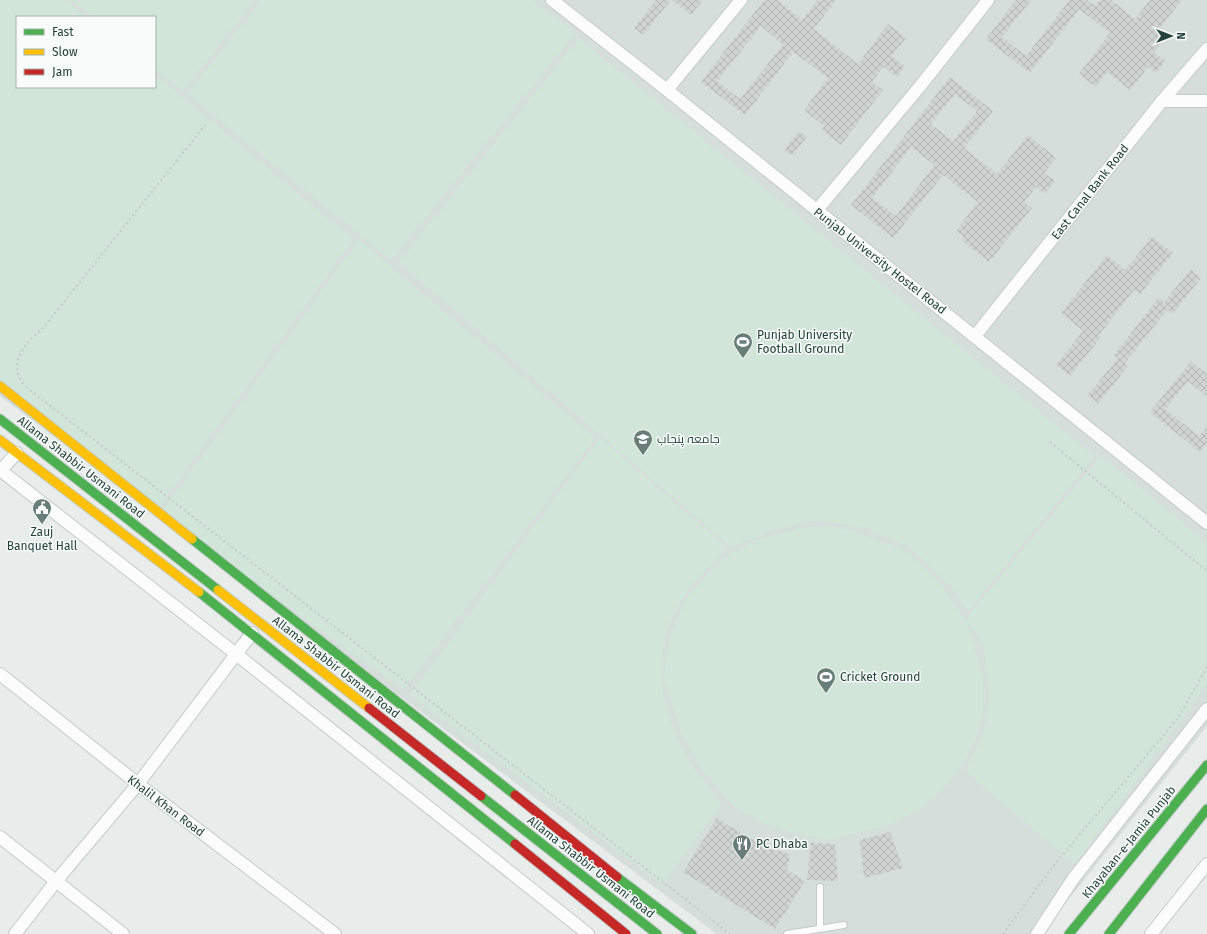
<svg xmlns="http://www.w3.org/2000/svg" width="1207" height="934" font-family="'Fira Sans',Cairo,sans-serif">
<style>
.built{fill:#d6dedb;fill-rule:evenodd}
.grass{fill:#d1e6d8}
.building{fill:url(#building-cross-hatch);fill-rule:evenodd}
.lines{fill:none;stroke-linecap:round;stroke-linejoin:round}
.lane-casing{stroke:#c5cac8;stroke-width:8}
.street-casing{stroke:#c5cac8;stroke-width:14}
.fast-casing{stroke:#c3cbc8;stroke-width:11}
.slow-casing{stroke:#c3cbc8;stroke-width:11}
.jam-casing{stroke:#c3cbc8;stroke-width:11}
.path{stroke:#c3ccca;stroke-width:2;stroke-dasharray:2 3;stroke-linecap:butt}
.lane{stroke:#fcfcfc;stroke-width:6}
.street{stroke:#fcfcfc;stroke-width:12}
.fast{stroke:#4caf50;stroke-width:9}
.slow{stroke:#ffc107;stroke-width:9}
.jam{stroke:#c62828;stroke-width:9}
.labels{text-anchor:middle;dominant-baseline:central;stroke-width:3;stroke-linejoin:round;paint-order:stroke}
.street-label{font-size:12px;fill:#24423a;stroke:#f7fbf9}
.poi-label{font-size:12px;fill:#24423a;stroke:#f7fbf9;text-anchor:start}
</style>
<defs>
<pattern id="building-cross-hatch" width="8" height="8" patternUnits="userSpaceOnUse"><rect width="8" height="8" fill="#cfd4d2"/><path d="M0 0l8 8M0 8l8-8" fill="none" stroke="#b2b7b5"/></pattern>
</defs>
<rect width="100%" height="100%" fill="#e8edeb"/>
<path class="built" d="M0,0H1207V726L1041,934H717L0,396ZM17,17H155V87H17Z"/>
<g class="grass">
<path d="M0,0H65L86,17H17V87H155V75L353,239L159,507L0,386Z"/>
<path d="M72,0H254L183,91L155,69V17H92Z"/>
<path d="M262,0H531L575,33L391,260L188,94Z"/>
<path d="M579,39L1094,456L968,611L950,585L909,547L865,528L825,521L805,522L779,528L731,547L399,262Z"/>
<path d="M359,240L595,438L404,689L159,516Z"/>
<path d="M600,438L727,548C711,564 693,581 681,601C649,653 659,704 686,756C695,772 709,787 720,802L718,809L662,884L410,695Z"/>
<path d="M1101,456L1207,543V684L1075,864L965,771C986,733 992,713 987,669C984,647 984,638 967,623L983,677V710L977,735L963,763L945,786L920,809L889,825L829,839L797,834L762,823L734,806L703,772L679,727L664,676L669,639L687,597L723,558L755,541L799,528L828,526L853,531L905,550L940,583L965,620Z"/>
</g>
<g class="building">
<path d="M656,0H671L643,35L634,28Z"/>
<path d="M672,0H703L691,15Z"/>
<path d="M764,0H777L802,20L818,0H836L814,29L858,64L888,24L906,38L892,56L905,66L897,77L883,67L872,82L883,90L841,145L822,130L824,126L804,110L828,78L793,52L745,115L701,82ZM761,26L783,45L740,99L717,81Z"/>
<path d="M1016,0H1031L1002,37L1026,56L1069,1L1067,0H1087L1095,6L1099,0H1111L1135,19L1150,0H1182L1157,32L1165,39L1154,52L1165,61L1156,73L1148,67L1130,90L1107,72L1096,87L1079,74L1110,33L1079,9L1030,73L986,39Z"/>
<path d="M950,77L993,111L964,148L997,174L1028,135L1056,158L1044,173L1055,181L1045,194L1036,187L1024,202L1032,208L989,262L961,240L964,237L956,231L978,202L943,175L893,238L851,205ZM955,94L977,111L953,141L931,124ZM911,147L934,165L896,216L872,198Z"/>
<path d="M799,131L807,137L792,155L784,150Z"/>
<path d="M1152,237L1173,253L1140,294L1134,290L1099,335L1101,337L1070,376L1056,365L1083,331L1061,313L1107,255L1125,270Z"/>
<path d="M1191,269L1201,278L1173,314L1167,310L1125,363L1128,366L1098,404L1088,395L1118,358L1114,355L1158,298L1164,302Z"/>
<path d="M1191,361L1207,374V397L1188,381L1165,409L1199,436L1207,426V443L1200,452L1150,412Z"/>
<path d="M717,818L742,834L768,848L790,854L787,870L805,881L775,929L683,872Z"/>
<path d="M890,832L903,868L864,878L860,840Z"/>
<path d="M811,843L835,844L838,881L807,880Z"/>
</g>
<g class="lines">
<g class="lane-casing">
<g id="lane">
<path d="M820,928V887"/>
<path d="M787,934L844,925"/>
</g>
</g>
<g class="street-casing">
<g id="street">
<path d="M552,0L667,90L1207,523"/>
<path d="M667,90L741,0"/>
<path d="M1162,101H1207"/>
<path d="M817,210L921,85L988,0"/>
<path d="M975,336L1162,101L1207,49"/>
<path d="M0,470L236,654L588,934"/>
<path d="M0,471L17,453"/>
<path d="M0,674L138,784L335,934"/>
<path d="M0,837L123,934"/>
<path d="M15,934L57,880L138,784L252,633"/>
<path d="M1037,934L1073,879L1207,709"/>
<path d="M1151,934L1207,864"/>
</g>
</g>
<g class="fast-casing">
<g id="fast">
<path d="M0,419L218,590"/>
<path d="M192,539L515,795"/>
<path d="M199,592L515,844"/>
<path d="M481,796L657,934"/>
<path d="M617,877L692,934"/>
<path d="M1069,934L1207,765"/>
<path d="M1109,934L1207,809"/>
</g>
</g>
<g class="slow-casing">
<g id="slow">
<path d="M0,386L192,539"/>
<path d="M0,440L199,592"/>
<path d="M218,590L369,708"/>
</g>
</g>
<g class="jam-casing">
<g id="jam">
<path d="M369,708L481,796"/>
<path d="M515,795L617,877"/>
<path d="M515,844L626,934"/>
</g>
</g>
<g class="path">
<path d="M23,384C7,361 26,343 43,328L206,124"/>
<path d="M26,387L730,934"/>
<path d="M1050,442L1207,571"/>
<path d="M1003,934L1054,865L1178,718L1207,667"/>
</g>
<use href="#lane" class="lane"/>
<use href="#street" class="street"/>
<use href="#fast" class="fast"/>
<use href="#slow" class="slow"/>
<use href="#jam" class="jam"/>
</g>
<defs>
<g id="stadium-pin" transform="scale(1)"><path d="M0 17L-7.5 6A9.5 9.5 0 1 1 7.5 6Z" fill="#697e78" stroke="#f7fbf9"/><path d="M0-5a6.5 5 0 1 0 0 10a6.5 5 0 1 0 0-10ZM-3.5-1.8h7v3.6h-7Z" fill="#fff"/></g>
<g id="university-pin" transform="scale(1)"><path d="M0 17L-7.5 6A9.5 9.5 0 1 1 7.5 6Z" fill="#697e78" stroke="#f7fbf9"/><path d="M0-5L7-2L0 1L-7-2ZM-4 1L0 2.5L4 1V4Q0 6-4 4Z" fill="#fff"/></g>
<g id="civic-pin" transform="scale(1)"><path d="M0 17L-7.5 6A9.5 9.5 0 1 1 7.5 6Z" fill="#697e78" stroke="#f7fbf9"/><path d="M-.6-6.5H3V-4.5H.6V-3L4-1V1h2V6H-6V1h2V-1L-.6-3ZM-1.2 2.5V6h2.4V2.5Z" fill="#fff"/></g>
<g id="restaurant-pin" transform="scale(1)"><path d="M0 17L-7.5 6A9.5 9.5 0 1 1 7.5 6Z" fill="#697e78" stroke="#f7fbf9"/><path d="M-5-6h1v4h1v-4h1v4h1v-4h1v5L-1.5 .5V6h-2V.5L-5-1ZM5-6V6H3V1.5H1.5Q1.5-4 5-6Z" fill="#fff"/></g>
</defs>
<g fill-rule="evenodd">
<use href="#stadium-pin" x="743" y="342"/>
<use href="#university-pin" x="643" y="439"/>
<use href="#civic-pin" x="42" y="508"/>
<use href="#stadium-pin" x="826" y="677"/>
<use href="#restaurant-pin" x="742" y="844"/>
</g>
<g class="labels">
<g class="street-label">
<text transform="translate(1090 192) rotate(-52)">East Canal Bank Road</text>
<text transform="translate(880 261) rotate(38)">Punjab University Hostel Road</text>
<text transform="translate(81 467) rotate(38)">Allama Shabbir Usmani Road</text>
<text transform="translate(336 667) rotate(38)">Allama Shabbir Usmani Road</text>
<text transform="translate(166 806) rotate(37)">Khalil Khan Road</text>
<text transform="translate(1129 842) rotate(-51)">Khayaban-e-Jamia Punjab</text>
<text transform="translate(591 867) rotate(38)">Allama Shabbir Usmani Road</text>
</g>
<g class="poi-label">
<text x="757" y="335">Punjab University<tspan x="757" dy="14">Football Ground</tspan></text>
<text x="657" y="439">جامعہ پنجاب</text>
<text x="42" y="532" text-anchor="middle">Zauj<tspan x="42" dy="14">Banquet Hall</tspan></text>
<text x="840" y="677">Cricket Ground</text>
<text x="756" y="844">PC Dhaba</text>
</g>
</g>
<rect x="16" y="16" width="140" height="72" fill="#f7fbf9" stroke="#a3b1ad"/>
<rect x="24" y="29" width="20" height="6" fill="#4caf50" stroke="#a3b1ad"/>
<text x="52" y="36" font-size="12" fill="#24423a">Fast</text>
<rect x="24" y="49" width="20" height="6" fill="#ffc107" stroke="#a3b1ad"/>
<text x="52" y="56" font-size="12" fill="#24423a">Slow</text>
<rect x="24" y="69" width="20" height="6" fill="#c62828" stroke="#a3b1ad"/>
<text x="52" y="76" font-size="12" fill="#24423a">Jam</text>
<g transform="translate(1171 36) rotate(90)" stroke="#f7fbf9" stroke-width="3" paint-order="stroke">
<path d="M0-3L7 15L0 10L-7 15Z" fill="#24423a"/>
<text y="-6" font-size="11" font-weight="bold" text-anchor="middle" fill="#24423a">N</text>
</g>
</svg>
